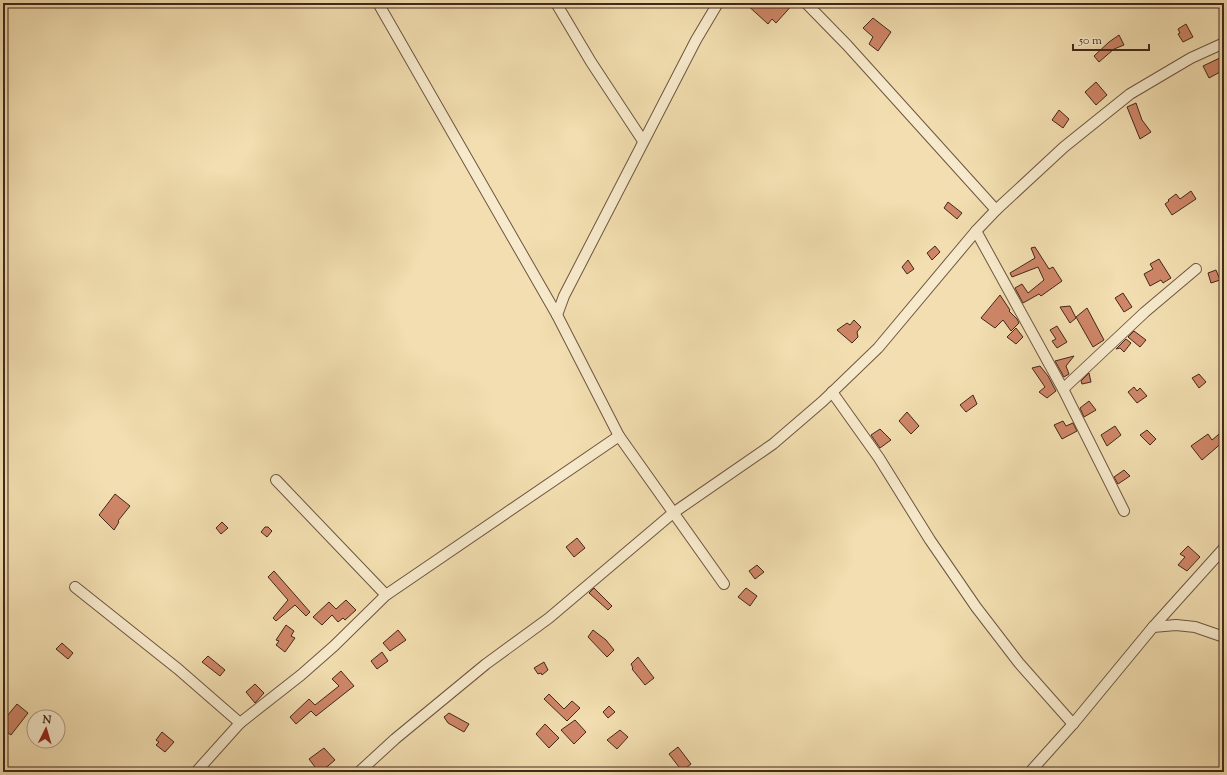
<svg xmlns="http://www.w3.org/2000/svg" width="1227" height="775" font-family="'Sorts Mill Goudy',serif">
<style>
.building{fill:#cf8668;stroke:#42281a}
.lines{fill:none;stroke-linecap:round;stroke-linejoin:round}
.minor-casing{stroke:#6e5640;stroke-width:12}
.minor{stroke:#f7eacc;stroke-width:10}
</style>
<rect width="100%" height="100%" fill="#f2deb0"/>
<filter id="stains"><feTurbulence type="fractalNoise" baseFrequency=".005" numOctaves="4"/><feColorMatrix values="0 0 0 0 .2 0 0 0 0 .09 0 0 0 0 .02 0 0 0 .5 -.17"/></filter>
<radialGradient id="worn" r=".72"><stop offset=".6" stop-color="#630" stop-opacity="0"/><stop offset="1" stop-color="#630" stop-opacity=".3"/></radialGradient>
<g class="building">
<path d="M745,3H794L776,23L772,19L768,24Z"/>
<path d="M873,18L891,32L878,51L869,44L873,37L863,28Z"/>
<path d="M1186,24L1193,37L1183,42L1178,34L1180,33L1178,29Z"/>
<path d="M1119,35L1124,45L1114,49L1099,62L1094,56L1109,42Z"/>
<path d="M1224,56V70L1209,78L1203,66Z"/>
<path d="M1096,82L1107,95L1096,105L1085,92Z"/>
<path d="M1136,103L1142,120L1151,132L1140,139L1127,107Z"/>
<path d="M1059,110L1069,119L1063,128L1052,120Z"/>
<path d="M1191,191L1196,199L1172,215L1165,204L1169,201L1168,200L1176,194L1180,199Z"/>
<path d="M948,202L962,213L957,219L944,208Z"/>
<path d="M935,246L940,252L932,260L927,253Z"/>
<path d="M1035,247L1049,269L1053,267L1062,281L1041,296L1039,294L1023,303L1015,288L1022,284L1028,293L1044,280L1038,267L1012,277L1010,273L1035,258L1031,248Z"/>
<path d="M1159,259L1171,278L1163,283L1161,280L1150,286L1144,274L1153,269L1150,264Z"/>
<path d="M908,260L914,269L907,274L902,267Z"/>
<path d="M1216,270L1220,280L1211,283L1208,273Z"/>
<path d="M1123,293L1132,307L1124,312L1115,298Z"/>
<path d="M1000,295L1010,310L1009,311L1017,319L1019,323L1011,331L1003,320L995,328L981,318Z"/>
<path d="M1070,306L1076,318L1070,323L1060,307Z"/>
<path d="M1087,308L1104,340L1093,347L1076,317Z"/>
<path d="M854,320L861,327L857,332L858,337L852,343L837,330L847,323L850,325Z"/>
<path d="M1057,326L1067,342L1057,348L1052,341L1056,339L1050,330Z"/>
<path d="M1016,328L1023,337L1016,344L1007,337Z"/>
<path d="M1134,331L1146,340L1140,347L1128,337Z"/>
<path d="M1126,339L1131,343L1124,352L1120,348L1116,349Z"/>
<path d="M1074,356L1066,366L1069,374L1064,377L1055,361Z"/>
<path d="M1040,366L1048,376L1056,391L1047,398L1039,392L1045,387L1032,368Z"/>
<path d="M1089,373L1091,382L1082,384L1081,381Z"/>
<path d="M1199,374L1206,382L1199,388L1192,378Z"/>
<path d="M1134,387L1137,391L1140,388L1147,396L1137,403L1128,392Z"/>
<path d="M973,395L977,404L966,412L960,405Z"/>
<path d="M1089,401L1096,410L1084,417L1080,408Z"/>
<path d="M907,412L919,426L911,434L899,421Z"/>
<path d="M1063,421L1066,426L1073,423L1077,431L1062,439L1054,425Z"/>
<path d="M1115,426L1121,435L1107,446L1101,435Z"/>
<path d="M880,429L891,440L880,448L871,435Z"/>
<path d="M1147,430L1156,439L1150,445L1140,435Z"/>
<path d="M1224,430V441L1202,460L1191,446L1208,434L1212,440Z"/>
<path d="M1124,470L1130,476L1118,484L1114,477Z"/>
<path d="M115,494L130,506L118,521L119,522L114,530L99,515Z"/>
<path d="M222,522L228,528L221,534L216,528Z"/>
<path d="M265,527H268L272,531L267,537L261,532Z"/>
<path d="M577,538L585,548L574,557L566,547Z"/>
<path d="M1188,546L1200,557L1187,571L1178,565L1185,557L1180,554Z"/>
<path d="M757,565L764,572L755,579L749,571Z"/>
<path d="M274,571L310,612L306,616L295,605L276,621L273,618L288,600L268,577Z"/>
<path d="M594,588L612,606L608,610L589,593Z"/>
<path d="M746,588L757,596L750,606L738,597Z"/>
<path d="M346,600L356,610L345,620L343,618L338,622L332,615L322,625L313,617L329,602L336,609Z"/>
<path d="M286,625L294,631L291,636L295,638L285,652L276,645L279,641L276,640Z"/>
<path d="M398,630L406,640L390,651L383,643Z"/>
<path d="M593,630L606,640L614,650L607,657L588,637Z"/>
<path d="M62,643L73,653L68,659L56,649Z"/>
<path d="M382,652L388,661L377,669L371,661Z"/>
<path d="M208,656L225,670L220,676L202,662Z"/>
<path d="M638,657L654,678L645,685L632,669L633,668L631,664Z"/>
<path d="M544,662L548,670L542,675L541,673L538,674L534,668Z"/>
<path d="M341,671L354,686L316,716L311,711L296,724L290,717L309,699L315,705L339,686L332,679Z"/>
<path d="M255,684L264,693L255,703L246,692Z"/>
<path d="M549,694L564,709L572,701L580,708L567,721L544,699Z"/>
<path d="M17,704L28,713L11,735L3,729V721Z"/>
<path d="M609,706L615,712L608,718L603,712Z"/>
<path d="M449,713L469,724L464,732L448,723L444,717Z"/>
<path d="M575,720L586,732L574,744L561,730Z"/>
<path d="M545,724L559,738L549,748L536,734Z"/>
<path d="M620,730L628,737L617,749L607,740Z"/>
<path d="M162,732L174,742L165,752L156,745L159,742L156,740Z"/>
<path d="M678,747L691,764L682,771L669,754Z"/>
<path d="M324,748L335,760L322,771L321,768L318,771L309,759Z"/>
</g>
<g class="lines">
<g class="minor-casing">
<g id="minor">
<path d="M378,3L557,315L619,436L724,584"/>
<path d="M556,3L591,62L643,141"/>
<path d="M806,3L847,45L996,210"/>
<path d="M976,231L1063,389L1124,511"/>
<path d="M557,315L564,296L696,40L718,3"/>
<path d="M1063,389L1145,312L1196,269"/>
<path d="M832,392L879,458L930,540L976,607L1019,663L1073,724"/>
<path d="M276,480L386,595"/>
<path d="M75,587L178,669L240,723"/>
<path d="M1153,627L1176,625L1195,627L1224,637"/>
<path d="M196,772L240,723L301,675L334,646L386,595L619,436"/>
<path d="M359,772L395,739L486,664L549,618L673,513L773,444L823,401L878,348L976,231L996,210L1064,147L1130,94L1191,58L1224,43"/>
<path d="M1030,772L1073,724L1153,627L1224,548"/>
</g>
</g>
<use href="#minor" class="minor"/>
</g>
<rect width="1227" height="775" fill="none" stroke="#f2deb0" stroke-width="16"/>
<rect x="4" y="4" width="1219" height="767" fill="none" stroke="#42281a" stroke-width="2"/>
<rect x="8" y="8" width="1211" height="759" fill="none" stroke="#42281a"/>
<g transform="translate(46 729) rotate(5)"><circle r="19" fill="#f7eacc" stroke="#af9c85"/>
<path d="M0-3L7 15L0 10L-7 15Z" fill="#8f2418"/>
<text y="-6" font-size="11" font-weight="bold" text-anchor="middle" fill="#42281a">N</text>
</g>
<path d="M1073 44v6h76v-6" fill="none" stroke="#42281a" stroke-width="2"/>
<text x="1079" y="44" font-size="12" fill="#42281a" stroke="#f7eacc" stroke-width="3" paint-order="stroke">50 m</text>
<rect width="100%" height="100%" filter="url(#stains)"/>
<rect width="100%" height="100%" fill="url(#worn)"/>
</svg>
